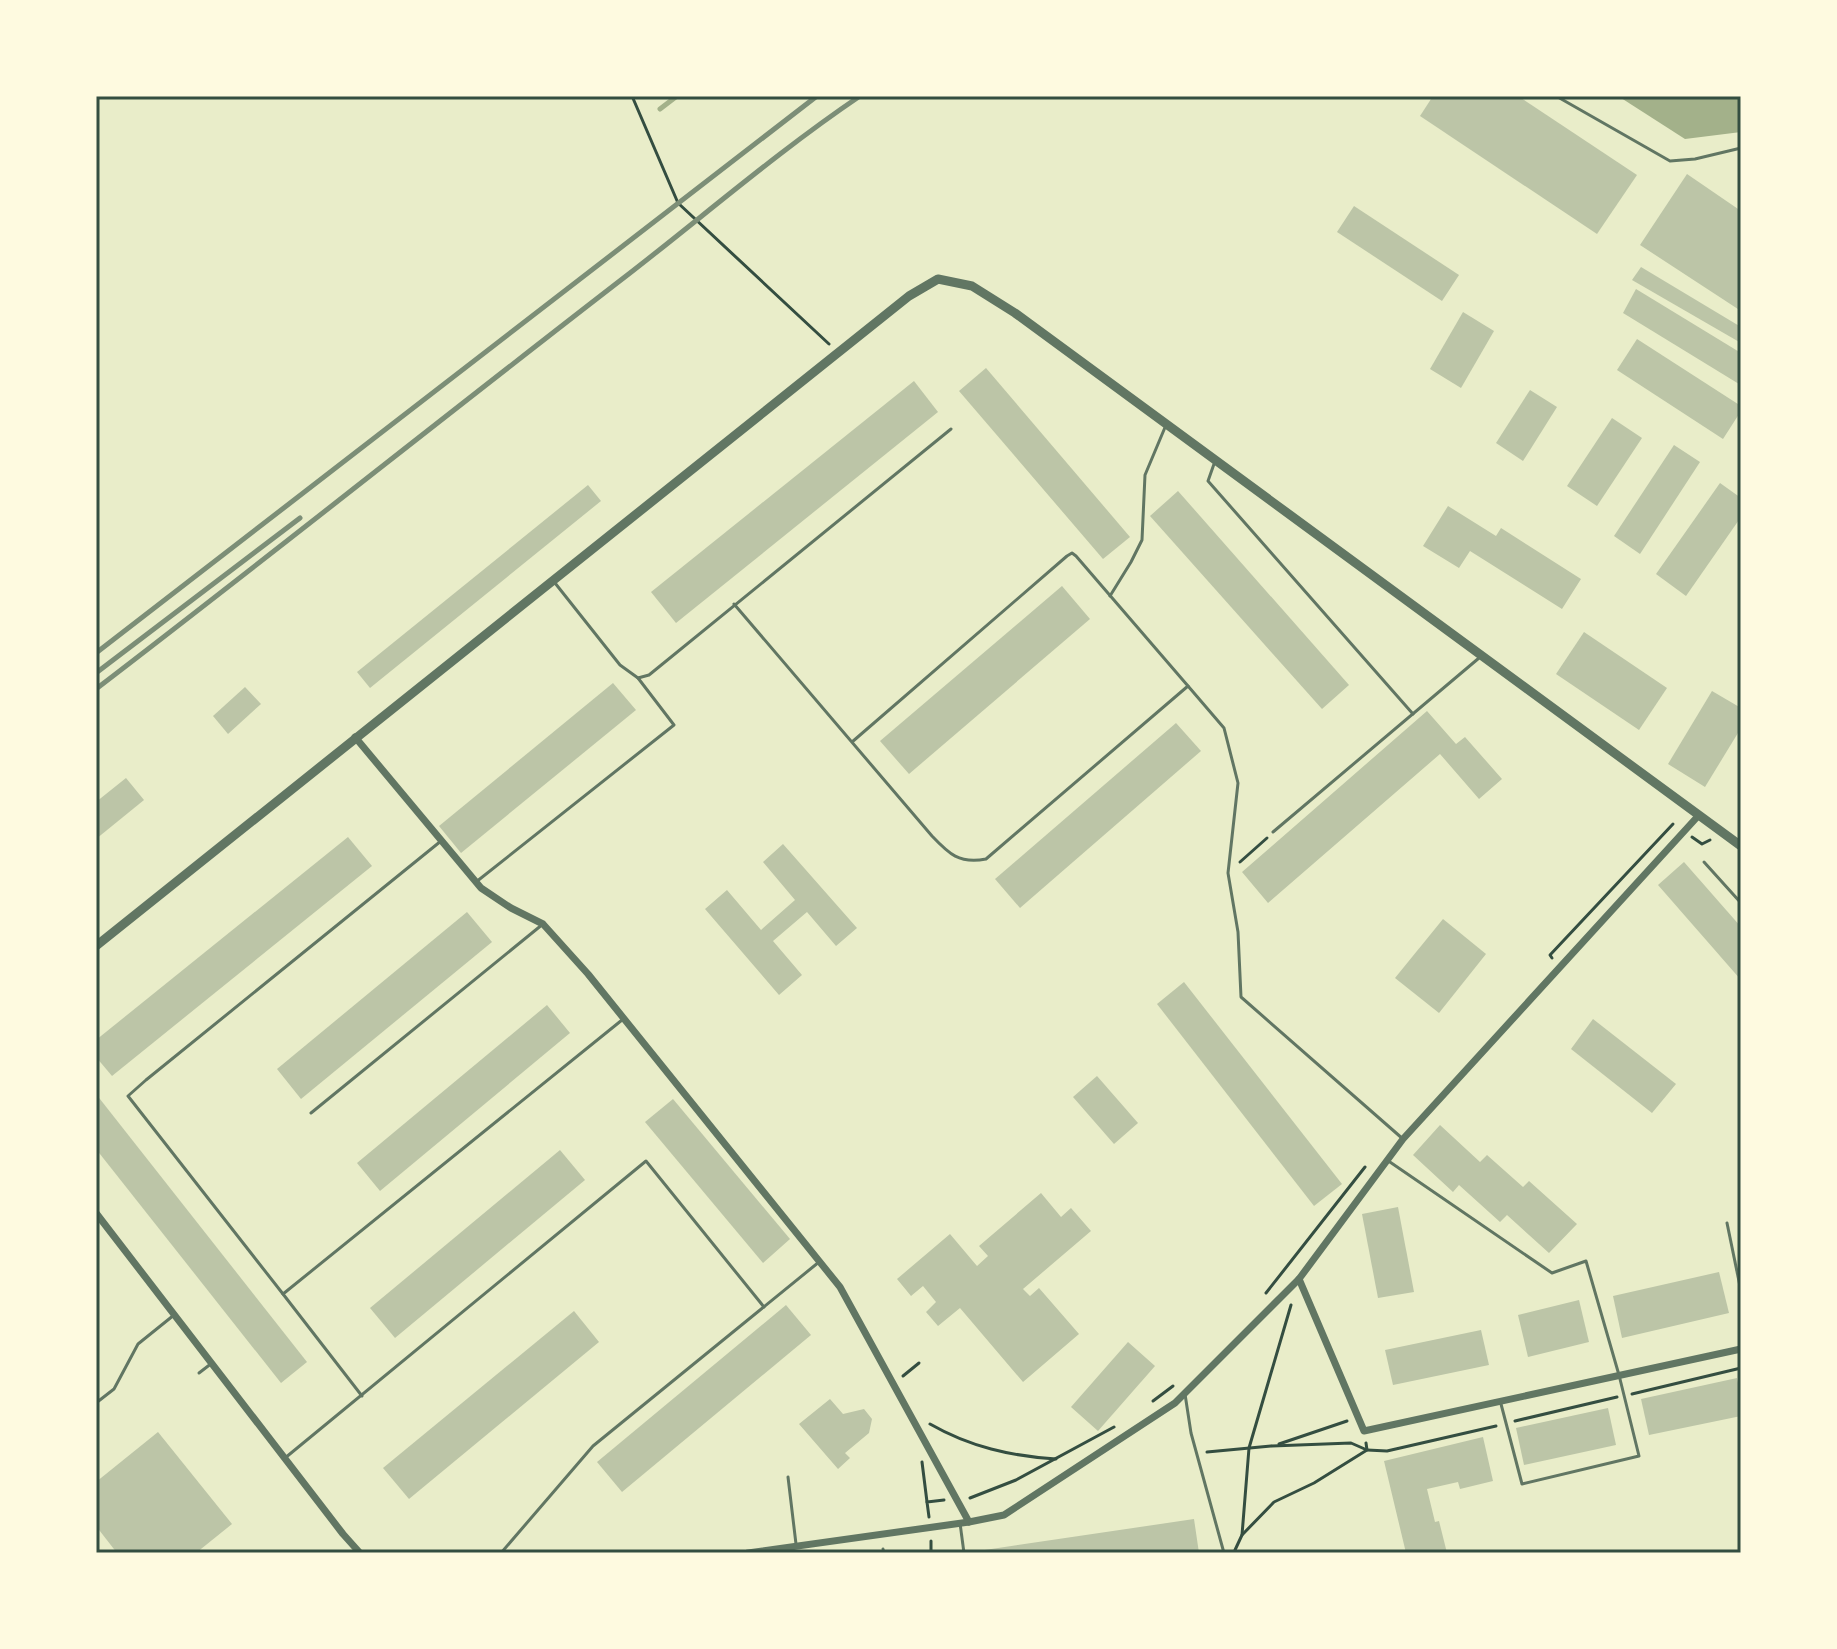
<svg xmlns="http://www.w3.org/2000/svg" width="1837" height="1649" font-family="Manrope,sans-serif">
<style>
.water{fill:#a3b18a}
.lines{fill:none;stroke-linecap:round;stroke-linejoin:round}
.stream{stroke:#a3b18a;stroke-width:5}
.building{fill:#bcc5a7}
.path{stroke:#344e41;stroke-width:3}
.service{stroke:#617663;stroke-width:3}
.minor{stroke:#617663;stroke-width:7}
.tertiary{stroke:#617663;stroke-width:9}
.rail{stroke:#7c8e77;stroke-width:5}
.neatline{fill:none;stroke:#344e41;stroke-width:3}
</style>
<rect width="100%" height="100%" fill="#e9edc9"/>
<path class="water" d="M1618,96H1741V132L1685,139Z"/>
<g class="lines">
<path class="stream" d="M660,109L677,96"/>
</g>
<g class="building">
<path d="M1433,96H1518L1637,175L1597,234L1420,116Z"/>
<path d="M1687,174L1741,211V311L1640,245Z"/>
<path d="M1354,206L1459,275L1442,301L1337,232Z"/>
<path d="M1641,267L1741,327V343L1632,280Z"/>
<path d="M1636,289L1741,353V381L1739,384L1623,313Z"/>
<path d="M1463,312L1494,331L1461,388L1430,369Z"/>
<path d="M1637,339L1741,406V411L1723,439L1617,370Z"/>
<path d="M986,368L1130,537L1103,559L959,391Z"/>
<path d="M914,381L938,412L676,623L651,592Z"/>
<path d="M1530,390L1557,407L1523,461L1496,443Z"/>
<path d="M1612,418L1642,438L1597,506L1567,486Z"/>
<path d="M1674,445L1700,462L1640,554L1614,536Z"/>
<path d="M1720,483L1741,498V517L1686,596L1656,574Z"/>
<path d="M588,485L601,501L370,688L357,672Z"/>
<path d="M1178,491L1349,685L1322,709L1150,516Z"/>
<path d="M1448,506L1496,536L1501,528L1581,579L1562,609L1470,551L1459,568L1423,546Z"/>
<path d="M1062,586L1090,619L909,774L880,741Z"/>
<path d="M1584,632L1667,688L1639,730L1556,674Z"/>
<path d="M613,683L636,710L461,853L439,826Z"/>
<path d="M245,687L261,704L228,734L213,716Z"/>
<path d="M1712,691L1741,708V728L1705,787L1668,764Z"/>
<path d="M1427,711L1456,744L1465,737L1502,779L1479,799L1440,754L1268,903L1242,872Z"/>
<path d="M1176,723L1201,751L1020,908L995,879Z"/>
<path d="M126,778L144,800L96,839V802Z"/>
<path d="M348,837L372,866L112,1076L96,1057V1040Z"/>
<path d="M783,844L857,928L836,946L807,912L773,941L802,975L779,995L705,909L727,890L761,930L795,900L763,862Z"/>
<path d="M1684,862L1741,927V980L1658,885Z"/>
<path d="M467,912L492,942L301,1099L277,1069Z"/>
<path d="M1443,919L1486,954L1439,1013L1395,978Z"/>
<path d="M1184,982L1342,1184L1314,1206L1157,1004Z"/>
<path d="M547,1005L570,1033L380,1191L357,1163Z"/>
<path d="M1593,1019L1676,1084L1652,1113L1571,1049Z"/>
<path d="M1097,1076L1138,1123L1114,1144L1073,1097Z"/>
<path d="M96,1094L307,1362L281,1383L96,1149Z"/>
<path d="M673,1099L790,1239L763,1263L645,1122Z"/>
<path d="M1440,1125L1480,1162L1487,1155L1523,1187L1529,1181L1577,1224L1549,1253L1507,1215L1500,1222L1459,1185L1453,1192L1413,1155Z"/>
<path d="M560,1150L585,1180L395,1338L370,1308Z"/>
<path d="M1041,1193L1061,1217L1071,1208L1091,1231L1023,1289L1030,1296L1039,1288L1079,1334L1023,1382L960,1308L938,1326L926,1312L936,1302L923,1286L911,1296L897,1279L950,1234L977,1266L988,1256L979,1246Z"/>
<path d="M1398,1207L1414,1292L1378,1298L1362,1214Z"/>
<path d="M1719,1272L1729,1313L1622,1338L1613,1296Z"/>
<path d="M1579,1300L1589,1342L1528,1357L1518,1315Z"/>
<path d="M786,1305L811,1335L622,1492L597,1462Z"/>
<path d="M574,1311L599,1342L409,1499L383,1468Z"/>
<path d="M1481,1330L1489,1365L1393,1385L1385,1350Z"/>
<path d="M1128,1342L1155,1366L1098,1431L1071,1407Z"/>
<path d="M1737,1378L1741,1397V1416L1649,1435L1641,1399Z"/>
<path d="M830,1399L843,1414L864,1409L872,1419L869,1433L845,1453L850,1458L838,1469L799,1424Z"/>
<path d="M1608,1408L1616,1445L1524,1465L1516,1428Z"/>
<path d="M158,1432L232,1524L196,1553H117L96,1526V1482Z"/>
<path d="M1483,1437L1493,1481L1460,1489L1458,1482L1427,1489L1435,1522L1439,1521L1447,1553H1406L1384,1461Z"/>
<path d="M1194,1519L1199,1553H978V1551Z"/>
</g>
<g class="lines">
<g class="path">
<path d="M632,96L678,203L829,344"/>
<path d="M1692,837L1702,844L1710,840"/>
<path d="M1240,862L1267,838"/>
<path d="M1552,958L1550,955L1673,824"/>
<path d="M1266,1293L1365,1167"/>
<path d="M903,1376L919,1363"/>
<path d="M1632,1394L1741,1368"/>
<path d="M1153,1401L1173,1386"/>
<path d="M1515,1421L1617,1397"/>
<path d="M930,1424C970,1447 1011,1456 1056,1459"/>
<path d="M1279,1444L1347,1421"/>
<path d="M1272,1446L1351,1443L1367,1450L1387,1451L1496,1426"/>
<path d="M1207,1452L1271,1446"/>
<path d="M922,1462L927,1502"/>
<path d="M970,1498L1016,1480L1114,1427"/>
<path d="M929,1517L927,1502L944,1500"/>
<path d="M1242,1535L1249,1448L1291,1305"/>
<path d="M931,1541V1553"/>
<path d="M1235,1550L1242,1535L1274,1502L1314,1483L1367,1450L1366,1443"/>
</g>
<g class="service">
<path d="M1556,96L1670,161L1695,159L1741,148"/>
<path d="M1214,464L1208,481L1413,714"/>
<path d="M555,583L620,665L638,678L649,675L951,429"/>
<path d="M1110,596L1131,562L1142,540L1145,475L1166,425"/>
<path d="M734,604L932,836C949,854 959,864 986,859L1188,686L1076,556L1072,553L1067,556L852,742"/>
<path d="M1188,686L1224,728L1238,783L1228,873L1238,932L1241,997L1403,1139"/>
<path d="M1273,832L1479,658"/>
<path d="M1704,862L1741,903"/>
<path d="M476,882L674,725L638,678"/>
<path d="M311,1113L543,924"/>
<path d="M1387,1160L1552,1273L1586,1261L1619,1375L1639,1456L1522,1484L1501,1404"/>
<path d="M1727,1223L1741,1291"/>
<path d="M283,1294L128,1096L146,1080L441,841"/>
<path d="M199,1373L212,1363"/>
<path d="M1185,1394L1191,1433L1224,1553"/>
<path d="M362,1396L283,1294L622,1020"/>
<path d="M96,1403L114,1389L138,1344L174,1315"/>
<path d="M285,1458L646,1161L764,1307"/>
<path d="M788,1477L796,1544"/>
<path d="M960,1523L964,1553"/>
<path d="M883,1549L884,1553"/>
<path d="M501,1553L593,1446L819,1262"/>
</g>
<g class="minor">
<path d="M355,737L481,888L511,908L543,924L588,974L840,1287L969,1522"/>
<path d="M96,1213L343,1534L360,1553"/>
<path d="M1299,1279L1364,1431L1741,1349"/>
<path d="M748,1553L969,1522L1004,1515L1175,1403L1299,1279L1403,1139L1699,815"/>
</g>
<path class="tertiary" d="M96,946L909,296L938,279L972,286L1015,313L1741,846"/>
<g class="rail">
<path d="M96,653L817,96"/>
<path d="M96,673L300,518"/>
<path d="M96,689C275,552 451,411 630,273C706,214 780,150 860,96"/>
</g>
</g>
<rect width="1837" height="1649" fill="none" stroke="#fefae0" stroke-width="196"/>
<rect x="98" y="98" width="1641" height="1453" class="neatline"/>
</svg>
